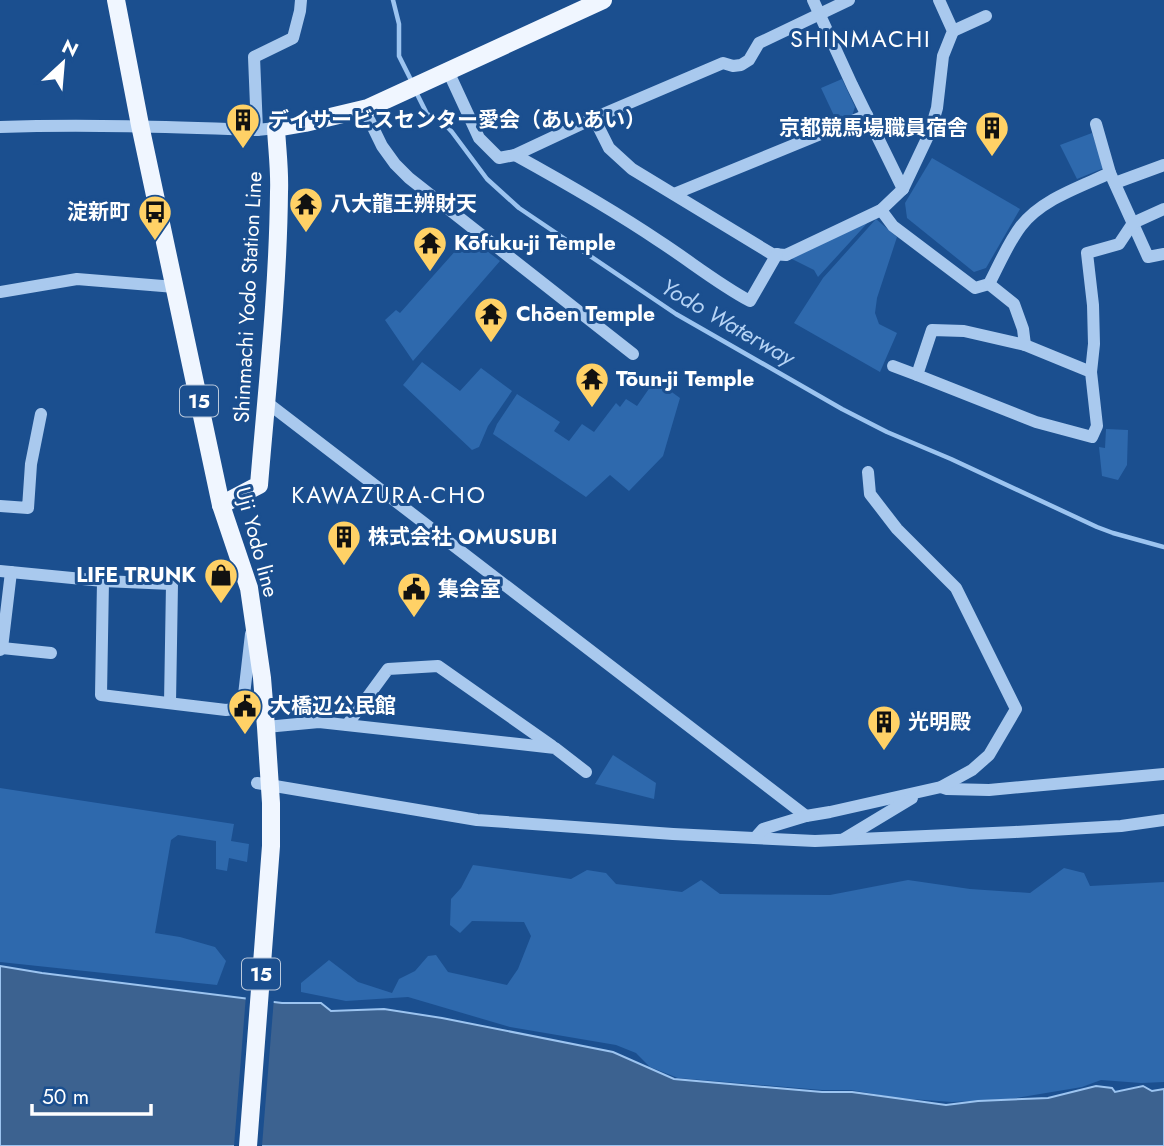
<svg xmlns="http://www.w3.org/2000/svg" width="1164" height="1146" font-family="Jost,'Noto Sans JP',sans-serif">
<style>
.green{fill:#2e69ad}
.water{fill:#3c6290;stroke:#9cc4f0;stroke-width:2}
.pier{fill:#1b4f8f}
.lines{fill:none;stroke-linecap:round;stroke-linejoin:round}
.stream{stroke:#9cc4f0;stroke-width:4.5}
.minor{stroke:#a9c9ee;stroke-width:12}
.major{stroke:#f0f6ff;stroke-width:18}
.labels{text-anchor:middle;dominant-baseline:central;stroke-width:6;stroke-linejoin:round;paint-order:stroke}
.shield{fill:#1b4f8f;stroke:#bbcadd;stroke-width:2}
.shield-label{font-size:19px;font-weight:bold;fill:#fff}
.poi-label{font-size:21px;font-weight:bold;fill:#fff;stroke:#1b4f8f;text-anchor:start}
.street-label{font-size:21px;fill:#fff;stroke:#1b4f8f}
.neighbourhood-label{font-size:23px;letter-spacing:2px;fill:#fff;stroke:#1b4f8f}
.water-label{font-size:23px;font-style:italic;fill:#b5d3f5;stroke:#1b4f8f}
</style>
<rect width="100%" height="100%" fill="#1b4f8f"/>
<g class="green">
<path d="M842,79L855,107L852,116L837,122L821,88Z"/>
<path d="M1092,133L1104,168L1077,179L1060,145Z"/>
<path d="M932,158L1020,209L986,268L974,272L907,218L905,203Z"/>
<path d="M872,218L818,277L814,270L790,258Z"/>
<path d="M876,219L897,237L877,298L875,313L879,324L897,333L880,372L794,323L823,278Z"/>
<path d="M470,238L500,261L413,361L385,320L396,310L400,313L466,239L468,240Z"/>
<path d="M422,362L460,391L481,368L512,391L488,426L479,447L472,450L403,385Z"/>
<path d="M655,380L680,398L663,456L629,491L610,475L586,497L493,434L497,424L517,394L560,422L554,431L569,441L582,424L594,432L616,403L620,407L626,399L637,406Z"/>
<path d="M1106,429L1128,430L1127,465L1118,480L1102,476L1099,447L1105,448Z"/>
<path d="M613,755L656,783L654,799L595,784Z"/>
<path d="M0,788L234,824L231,841L249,844L247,862L229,858L227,871L216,869V841L178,835L171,840L155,933L180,937L215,947L226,961L217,985L0,962Z"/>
<path d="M473,865L571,879L587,870L606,873L616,884L682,892L701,880L720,894L830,895L908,880L970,889L1030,893L1064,868L1084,873L1090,886L1164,882V1082L1141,1083L1101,1080L1082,1087L1010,1099L952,1102L897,1098L851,1090H822L678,1078L650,1067L636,1053L616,1045L510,1027L408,997L346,1001L301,992V983L329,960L358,982L392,993L399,979L415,971L428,956L436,955L448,972L507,985L518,969L531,936L524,922L472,921L460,933L450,925L451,899L461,888Z"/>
</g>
<path class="water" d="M0,966L42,973L282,1003H321L331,1011L384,1009L442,1018L613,1052L674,1079L822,1092H852L946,1105L978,1101L1048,1098L1096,1086L1112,1088L1115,1092L1143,1086L1152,1091L1164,1089V1146H0Z"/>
<path class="pier" d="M246,995L274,998L262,1146H234Z"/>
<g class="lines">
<g class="stream">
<path d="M393,0L399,24V56L412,82"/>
<path d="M415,90L427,114L441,120L452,132L487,179L519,208L676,314L842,409L887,432L951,459L1097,527L1113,533L1164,547"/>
</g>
<g class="minor">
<path d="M813,0L852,85L903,189"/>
<path d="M953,31L986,16"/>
<path d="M448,71L479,138L499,158L515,155L594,118L723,63L733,66L741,65L749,60L759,43L849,0"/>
<path d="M364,109L382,146L395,164L409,178L633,354"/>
<path d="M594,118L609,148L632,169L772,254L786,255L881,210L903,189L930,132L937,108L943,56L953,31L939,0"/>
<path d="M0,127C86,124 171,127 257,130L276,128"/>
<path d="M257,130L254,57L293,38L300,11L301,0"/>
<path d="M515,155C564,182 613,210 659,241C690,261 718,284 750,301L777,254"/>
<path d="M1110,173L1148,257L1164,254"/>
<path d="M1115,183L1164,165"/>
<path d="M674,194L867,115"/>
<path d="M881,210L893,226L975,288L989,284C999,265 1008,243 1021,226C1042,199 1080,187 1110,173L1096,124"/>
<path d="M989,284L1014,304L1023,329L1025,345"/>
<path d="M0,292L77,279L175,287"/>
<path d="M893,366L917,375"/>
<path d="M1091,372L1025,345L964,331L932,330L917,375L1036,422L1092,437L1097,426L1091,372L1094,344L1093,305L1087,253L1119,244L1133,223L1164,209"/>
<path d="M265,401L806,816"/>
<path d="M0,506L28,508L31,464L41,414"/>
<path d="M0,571L103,581L172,584L170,703"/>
<path d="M103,581L101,695L226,710L234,709L244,695L251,634"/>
<path d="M2,648L51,653"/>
<path d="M0,650L2,648L11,572"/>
<path d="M347,725L388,669L438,666L552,746"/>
<path d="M266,727L319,722L555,748L586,772"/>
<path d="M257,783L477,820L673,834L815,841L1015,832L1121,826L1164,820"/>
<path d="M941,787L947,789L989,790L1164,774"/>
<path d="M755,838L763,829L806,816L830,812L941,787L972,770L989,755L1016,709L956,588L897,529L870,494L868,472"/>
<path d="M844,839L912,798"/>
</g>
<g class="major">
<path d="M116,0L140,125L221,505L249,588L262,678L266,727L271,803V846L248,1146"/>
<path d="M221,505L259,485C267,388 278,290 279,192C280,171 277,149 276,128L305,123L368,108L603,0"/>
</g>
</g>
<defs>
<g id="building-pin" transform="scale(1.75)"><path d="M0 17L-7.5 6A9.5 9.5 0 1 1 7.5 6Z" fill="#ffd166" stroke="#1b4f8f"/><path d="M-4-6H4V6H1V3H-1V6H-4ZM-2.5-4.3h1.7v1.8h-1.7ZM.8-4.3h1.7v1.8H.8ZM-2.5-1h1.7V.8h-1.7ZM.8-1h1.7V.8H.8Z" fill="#111"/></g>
<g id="temple-pin" transform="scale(1.75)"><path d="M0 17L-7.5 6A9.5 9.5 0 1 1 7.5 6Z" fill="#ffd166" stroke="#1b4f8f"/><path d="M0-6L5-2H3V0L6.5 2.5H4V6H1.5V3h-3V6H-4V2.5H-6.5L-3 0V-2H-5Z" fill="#111"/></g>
<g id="bus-pin" transform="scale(1.75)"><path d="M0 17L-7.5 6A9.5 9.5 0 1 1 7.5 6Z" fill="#ffd166" stroke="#1b4f8f"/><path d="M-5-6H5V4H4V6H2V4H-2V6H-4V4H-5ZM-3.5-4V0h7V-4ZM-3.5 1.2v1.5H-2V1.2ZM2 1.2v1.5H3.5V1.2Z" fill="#111"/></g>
<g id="shop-pin" transform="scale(1.75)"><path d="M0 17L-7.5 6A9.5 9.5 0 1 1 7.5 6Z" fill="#ffd166" stroke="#1b4f8f"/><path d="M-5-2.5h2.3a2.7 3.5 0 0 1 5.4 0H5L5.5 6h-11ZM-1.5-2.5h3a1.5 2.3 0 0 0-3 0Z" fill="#111"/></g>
<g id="civic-pin" transform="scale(1.75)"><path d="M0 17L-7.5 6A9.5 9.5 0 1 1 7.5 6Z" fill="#ffd166" stroke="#1b4f8f"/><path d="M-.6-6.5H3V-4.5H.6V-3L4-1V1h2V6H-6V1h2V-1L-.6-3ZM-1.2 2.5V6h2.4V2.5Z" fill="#111"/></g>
</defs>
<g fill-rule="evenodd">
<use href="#building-pin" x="243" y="120"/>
<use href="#building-pin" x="992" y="128"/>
<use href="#temple-pin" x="306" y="204"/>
<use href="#bus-pin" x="155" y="212"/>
<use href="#temple-pin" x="430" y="243"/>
<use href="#temple-pin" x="491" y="314"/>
<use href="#temple-pin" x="592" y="379"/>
<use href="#building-pin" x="344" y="537"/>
<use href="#shop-pin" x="221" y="575"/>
<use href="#civic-pin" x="414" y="589"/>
<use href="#civic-pin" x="245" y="706"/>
<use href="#building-pin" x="884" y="722"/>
</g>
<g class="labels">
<g class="shield">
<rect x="180" y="385.5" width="38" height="31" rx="5"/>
<rect x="242" y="958.5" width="38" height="31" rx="5"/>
</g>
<g class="shield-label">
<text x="199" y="401">15</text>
<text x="261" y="974">15</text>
</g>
<g class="poi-label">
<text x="268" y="120">デイサービスセンター愛会（あいあい）</text>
<text x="968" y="128" text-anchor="end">京都競馬場職員宿舎</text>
<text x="330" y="204">八大龍王辨財天</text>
<text x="130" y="212" text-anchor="end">淀新町</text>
<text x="454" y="243">Kōfuku-ji Temple</text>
<text x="516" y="314">Chōen Temple</text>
<text x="616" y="379">Tōun-ji Temple</text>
<text x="368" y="537">株式会社 OMUSUBI</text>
<text x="196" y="575" text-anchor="end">LIFE TRUNK</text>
<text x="438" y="589">集会室</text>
<text x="270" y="706">大橋辺公民館</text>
<text x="908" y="722">光明殿</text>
</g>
<g class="street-label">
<text transform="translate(248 297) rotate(-87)">Shinmachi Yodo Station Line</text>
<text transform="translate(257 542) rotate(75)">Uji Yodo line</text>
</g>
<g class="neighbourhood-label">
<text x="861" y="39">SHINMACHI</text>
<text x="389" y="495">KAWAZURA-CHO</text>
</g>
<g class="water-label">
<text transform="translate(728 322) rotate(30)">Yodo Waterway</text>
</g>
</g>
<g transform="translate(63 63) rotate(26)" stroke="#1b4f8f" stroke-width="5" paint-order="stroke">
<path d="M0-5L12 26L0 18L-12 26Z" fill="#ffffff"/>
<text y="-10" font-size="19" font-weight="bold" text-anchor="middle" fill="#ffffff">N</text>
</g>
<path d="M32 1104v10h119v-10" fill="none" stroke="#ffffff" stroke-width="3.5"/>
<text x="42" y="1104" font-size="21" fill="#ffffff" stroke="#1b4f8f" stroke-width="5" paint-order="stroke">50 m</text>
</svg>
